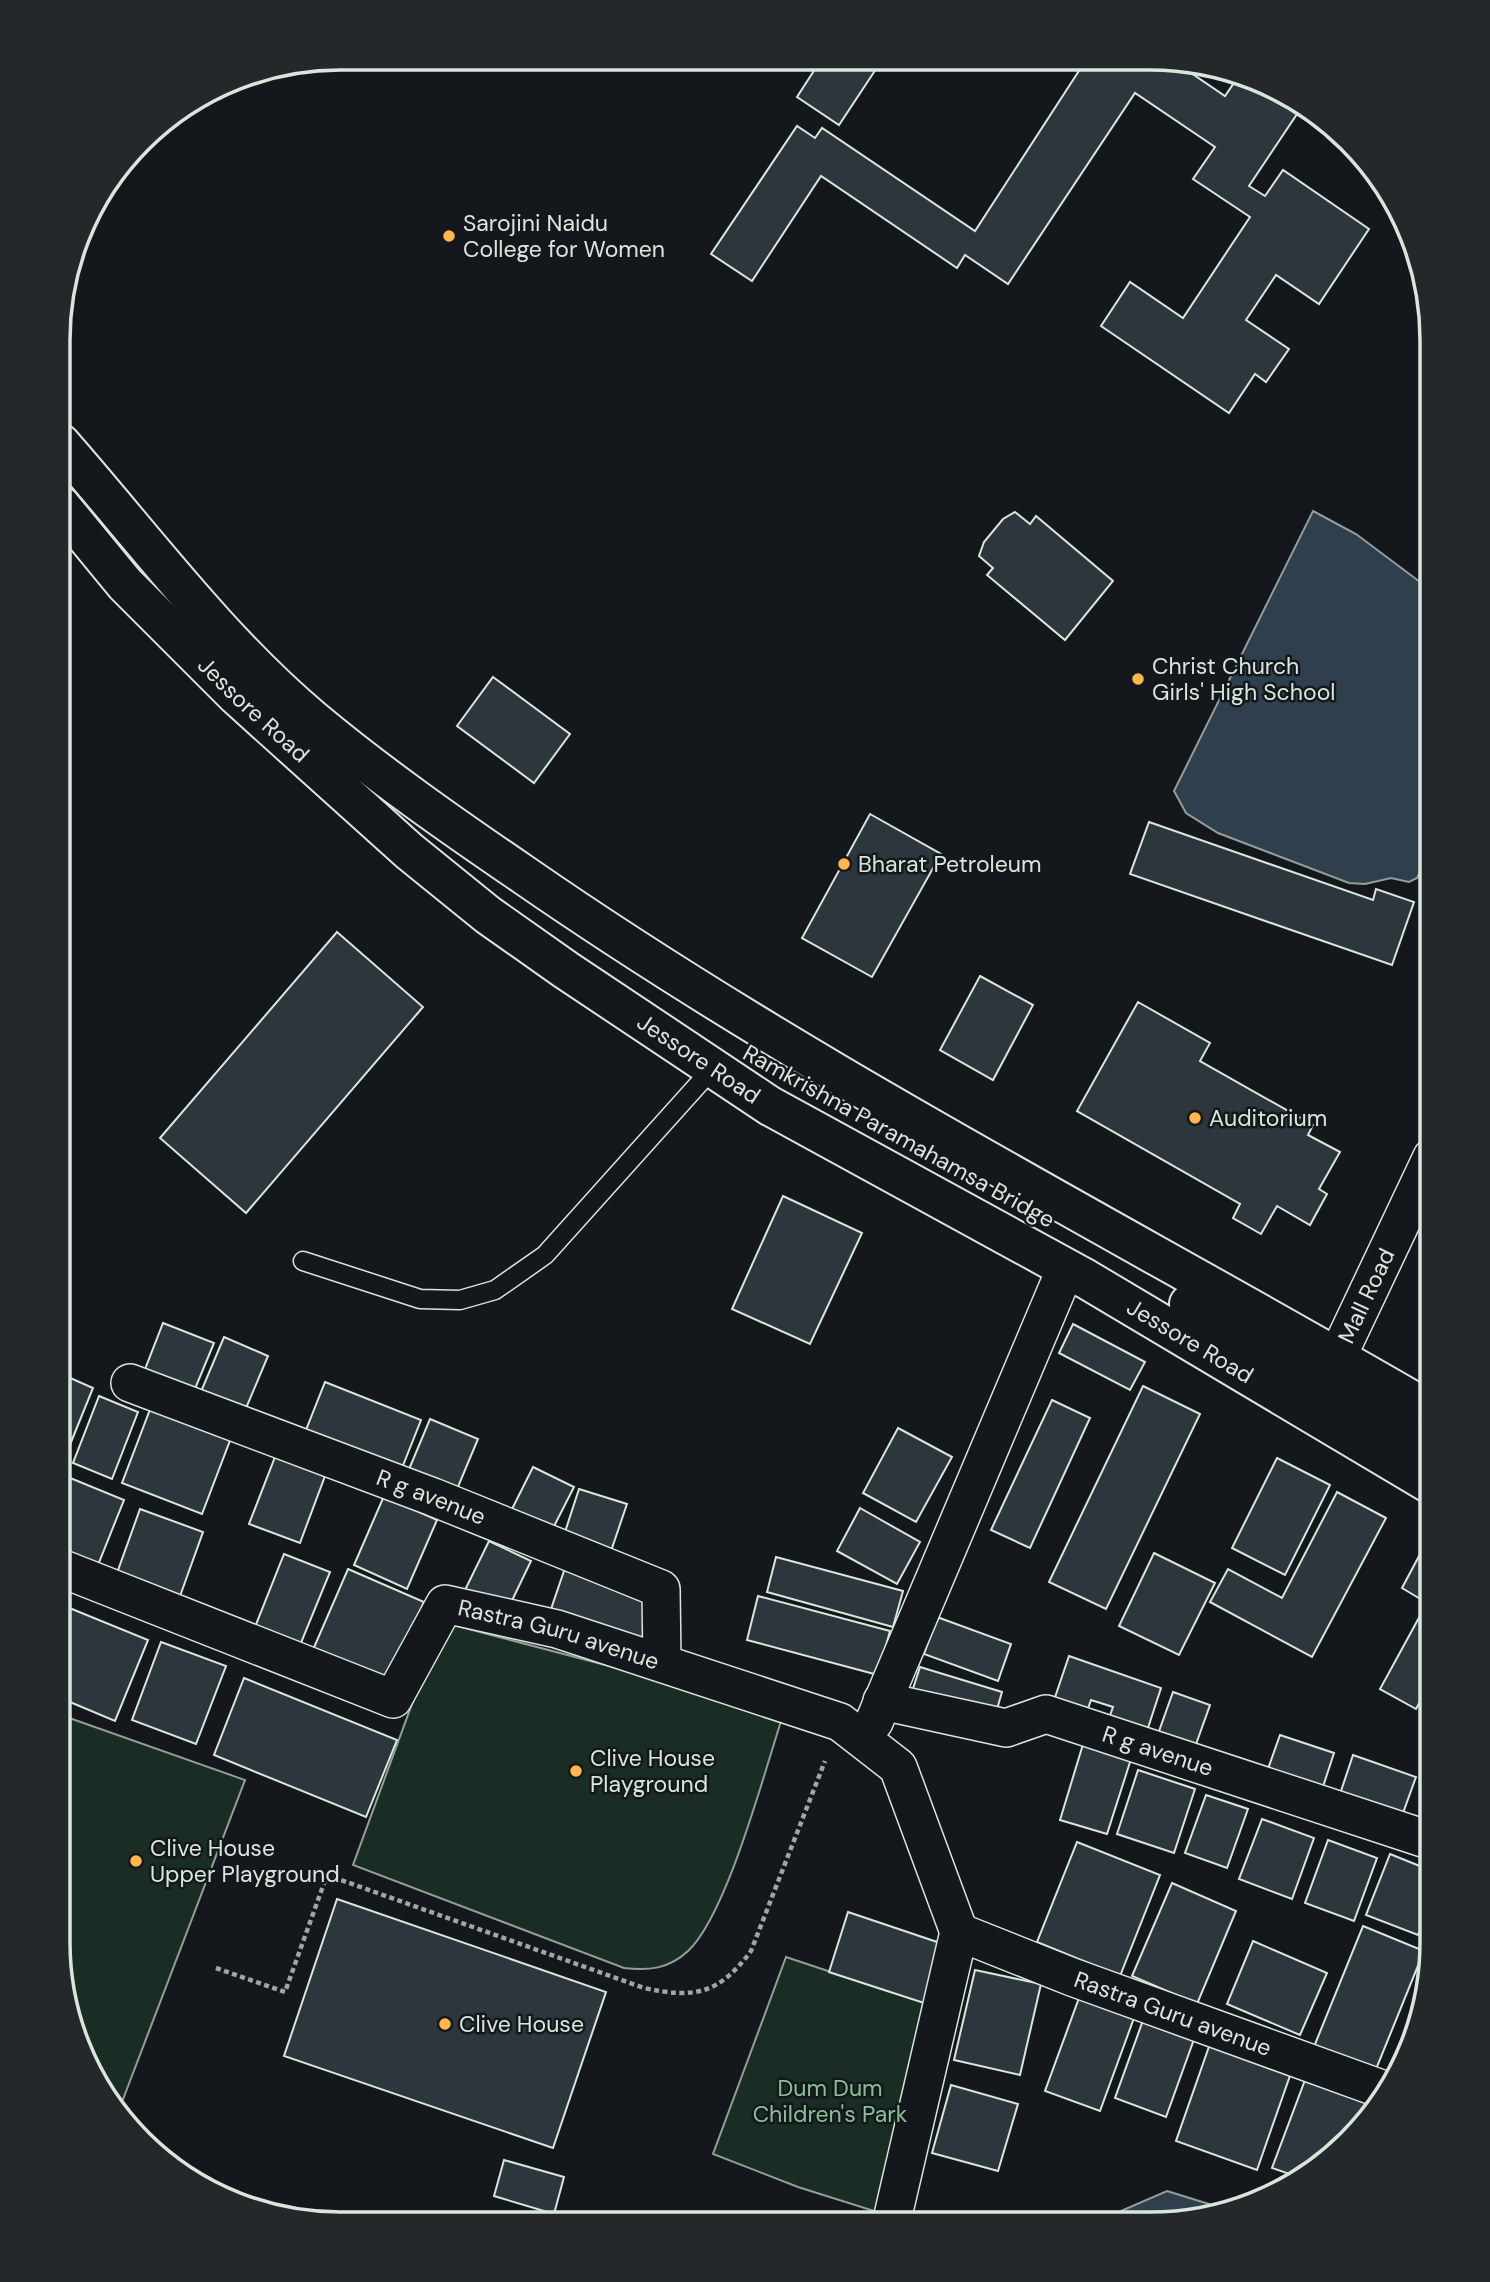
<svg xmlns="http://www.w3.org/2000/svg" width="1490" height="2282" font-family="'DM Sans',sans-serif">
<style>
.green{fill:#1a2d24;stroke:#939e99;stroke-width:2}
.water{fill:#2f3f4d;stroke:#939e99;stroke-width:2}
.building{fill:#2c363c;stroke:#d8e6dc;stroke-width:2}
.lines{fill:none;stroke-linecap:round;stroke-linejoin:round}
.lane-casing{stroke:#d8e6dc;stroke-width:21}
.street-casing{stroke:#d8e6dc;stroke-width:40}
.primary-casing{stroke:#d8e6dc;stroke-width:42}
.path{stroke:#9da8a2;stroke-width:4.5;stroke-dasharray:5 3.5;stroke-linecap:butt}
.lane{stroke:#14181c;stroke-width:18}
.street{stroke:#14181c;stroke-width:37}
.primary{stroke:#14181c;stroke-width:38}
.poi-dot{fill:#ffb74d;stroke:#14181c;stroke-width:2.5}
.labels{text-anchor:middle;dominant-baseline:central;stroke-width:5;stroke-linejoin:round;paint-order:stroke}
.poi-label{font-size:23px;fill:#d8e6dc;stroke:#14181c;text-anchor:start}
.street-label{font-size:23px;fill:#d8e6dc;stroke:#14181c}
.park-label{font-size:23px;fill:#8ac095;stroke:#14181c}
.rim{fill:none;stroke:#d8e6dc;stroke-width:3.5}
</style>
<rect width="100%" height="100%" fill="#14181c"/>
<g class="green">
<path d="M442,1622L784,1712C765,1769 728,1913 688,1951C669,1969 648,1971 624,1968L353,1865Z"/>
<path d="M58,1714L245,1780L117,2115L79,2050L58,1942Z"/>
<path d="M786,1957L891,1992L943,2006L893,2217L798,2187L713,2154Z"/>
</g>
<g class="water">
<path d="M1313,511L1356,534L1432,591V847L1417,878L1409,882L1391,878L1365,884L1349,883L1218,833L1186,813L1174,791Z"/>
<path d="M1167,2191L1225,2209L1150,2224H1104L1107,2217Z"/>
</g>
<g class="building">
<path d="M829,59H889L883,69L878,66L839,125L797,97L817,66L823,69Z"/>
<path d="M1086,60H1172L1225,96L1240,74L1258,79L1303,105L1249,186L1265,196L1283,170L1369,229L1319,304L1276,275L1246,320L1289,349L1266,382L1255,374L1229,413L1101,326L1130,282L1183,318L1250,217L1193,179L1215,147L1135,93L1008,284L965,255L957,268L821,176L752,281L711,254L797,126L815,138L822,128L975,231Z"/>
<path d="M1015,512L1030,524L1036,516L1113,581L1065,640L987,575L993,568L979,556L984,542L1003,519Z"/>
<path d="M493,677L570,734L534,783L457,726Z"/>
<path d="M870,814L941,854L872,977L802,938Z"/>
<path d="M1149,822L1373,900L1376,889L1414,902L1392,965L1130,874Z"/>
<path d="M337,932L423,1007L246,1213L160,1138Z"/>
<path d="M980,976L1033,1005L993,1080L940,1050Z"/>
<path d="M1138,1002L1210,1043L1200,1061L1313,1125L1308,1135L1340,1152L1319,1189L1327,1194L1310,1225L1277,1206L1261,1234L1233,1218L1240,1204L1077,1111Z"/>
<path d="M783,1196L862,1233L810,1344L732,1309Z"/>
<path d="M163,1323L214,1343L192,1396L142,1377Z"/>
<path d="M1073,1324L1145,1362L1130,1390L1059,1353Z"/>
<path d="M224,1337L268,1356L244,1413L200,1394Z"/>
<path d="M59,1373L93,1388L63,1462L58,1461Z"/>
<path d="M325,1382L421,1420L400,1473L304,1435Z"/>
<path d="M1143,1386L1200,1414L1106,1609L1049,1582Z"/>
<path d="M99,1396L138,1412L112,1479L73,1463Z"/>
<path d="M154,1399L234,1430L202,1514L122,1483Z"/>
<path d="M1052,1400L1090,1418L1030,1548L991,1530Z"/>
<path d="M430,1419L478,1439L455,1494L407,1474Z"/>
<path d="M898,1428L952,1457L916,1522L863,1493Z"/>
<path d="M275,1457L325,1476L300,1543L249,1524Z"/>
<path d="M1277,1458L1330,1485L1285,1575L1232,1548Z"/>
<path d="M533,1467L574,1487L549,1536L509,1515Z"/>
<path d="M58,1473L124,1500L94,1575L58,1561Z"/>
<path d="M579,1489L627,1504L611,1551L564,1535Z"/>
<path d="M1337,1492L1386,1518L1312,1657L1210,1602L1228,1569L1282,1598Z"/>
<path d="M384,1496L437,1520L407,1589L354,1565Z"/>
<path d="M860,1508L920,1542L897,1584L837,1551Z"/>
<path d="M140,1509L203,1532L175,1610L112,1587Z"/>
<path d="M489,1541L531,1561L506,1613L464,1592Z"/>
<path d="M1426,1543L1432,1547V1680L1416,1709L1380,1689L1427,1603L1402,1588Z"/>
<path d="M1154,1553L1215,1583L1179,1655L1119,1626Z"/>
<path d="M284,1554L330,1572L296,1655L251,1637Z"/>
<path d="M776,1557L903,1591L893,1627L767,1592Z"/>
<path d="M565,1568L655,1599L639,1647L549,1615Z"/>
<path d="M348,1569L424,1602L388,1685L312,1652Z"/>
<path d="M758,1596L890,1631L878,1675L747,1640Z"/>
<path d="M67,1607L148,1640L115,1721L58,1697V1630Z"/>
<path d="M937,1617L1011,1644L998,1681L924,1654Z"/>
<path d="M161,1642L226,1666L196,1744L132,1720Z"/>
<path d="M1069,1656L1161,1688L1145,1737L1107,1724L1113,1707L1091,1700L1085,1717L1052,1706Z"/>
<path d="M920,1667L1002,1692L993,1723L910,1698Z"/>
<path d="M244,1678L397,1740L366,1817L214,1755Z"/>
<path d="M1173,1692L1210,1705L1195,1747L1158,1734Z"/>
<path d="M1280,1735L1334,1753L1318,1802L1263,1783Z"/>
<path d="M1084,1741L1132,1756L1107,1834L1060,1820Z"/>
<path d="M1353,1755L1416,1777L1399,1824L1337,1803Z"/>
<path d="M1138,1770L1195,1789L1174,1853L1117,1834Z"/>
<path d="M1206,1795L1248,1809L1227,1868L1185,1853Z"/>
<path d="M1262,1819L1314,1838L1292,1899L1239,1879Z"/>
<path d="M1328,1840L1377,1858L1354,1921L1305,1903Z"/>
<path d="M1077,1842L1160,1875L1120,1976L1037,1942Z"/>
<path d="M1390,1854L1432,1871V1899L1418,1935L1366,1915Z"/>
<path d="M1172,1883L1236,1911L1197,2004L1132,1976Z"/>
<path d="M337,1899L606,1992L553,2148L284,2056Z"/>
<path d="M848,1912L943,1944L924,2003L829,1972Z"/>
<path d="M1363,1926L1424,1951L1372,2079L1311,2054Z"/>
<path d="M1253,1941L1327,1973L1300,2035L1227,2004Z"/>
<path d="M975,1970L1041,1984L1020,2075L954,2060Z"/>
<path d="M1083,1987L1138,2007L1100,2111L1045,2091Z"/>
<path d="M1146,2012L1197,2031L1166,2117L1115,2098Z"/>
<path d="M1417,2023L1411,2050L1400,2069L1398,2068Z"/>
<path d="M1212,2038L1293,2067L1257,2170L1176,2141Z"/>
<path d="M1308,2072L1379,2099L1372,2115L1322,2166L1301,2178L1272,2168Z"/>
<path d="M951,2085L1018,2104L998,2171L932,2153Z"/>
<path d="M504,2160L564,2177L554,2214L494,2196Z"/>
<path d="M237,2192L313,2220L312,2222L233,2203Z"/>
</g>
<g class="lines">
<g class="lane-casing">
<path id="lane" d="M303,1261L420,1299L460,1300L495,1290L545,1255L713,1068"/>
</g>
<g class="street-casing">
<g id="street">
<path id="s1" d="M1341,1360V1349L1432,1157"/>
<path id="s2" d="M130,1383L433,1497L661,1589L662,1663"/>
<path id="s3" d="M58,1567L393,1699L445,1604L557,1629L840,1722L898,1767L959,1932L891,2224"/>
<path id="s4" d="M882,1701L1006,1728L1046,1714L1432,1841"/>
<path d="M874,1722L1066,1268"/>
<path id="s5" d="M959,1932L1072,1977L1387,2091"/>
</g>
</g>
<g class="primary-casing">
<g id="primary">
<path d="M60,443C141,535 218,640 312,719C379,775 452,826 524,875C813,1075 1128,1235 1432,1412"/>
<path id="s6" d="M60,505L125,584L237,696L409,851L488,915L566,970L770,1106L1086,1279L1432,1485"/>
<path d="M1189,1304L1432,1447"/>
</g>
</g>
<path class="path" d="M216,1968L285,1992L327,1875L644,1988C695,1999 719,1994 751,1951L825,1761"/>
<use href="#lane" class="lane"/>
<use href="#street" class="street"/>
<use href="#primary" class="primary"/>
</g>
<g class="poi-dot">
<circle cx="449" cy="236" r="7"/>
<circle cx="1138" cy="679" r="7"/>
<circle cx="844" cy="864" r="7"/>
<circle cx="1195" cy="1118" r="7"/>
<circle cx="576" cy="1771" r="7"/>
<circle cx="136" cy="1861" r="7"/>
<circle cx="445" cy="2024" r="7"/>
</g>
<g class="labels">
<g class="poi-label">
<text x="463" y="223">Sarojini Naidu<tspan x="463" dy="26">College for Women</tspan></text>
<text x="1152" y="666">Christ Church<tspan x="1152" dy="26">Girls' High School</tspan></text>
<text x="858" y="864">Bharat Petroleum</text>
<text x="1209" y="1118">Auditorium</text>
<text x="590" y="1758">Clive House<tspan x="590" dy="26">Playground</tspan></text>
<text x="150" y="1848">Clive House<tspan x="150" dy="26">Upper Playground</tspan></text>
<text x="459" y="2024">Clive House</text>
</g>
<g class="street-label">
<text stroke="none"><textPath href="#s6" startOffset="282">Jessore Road</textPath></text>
<text stroke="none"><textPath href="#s6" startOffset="849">Jessore Road</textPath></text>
<text transform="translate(899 1136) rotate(29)">Ramkrishna Paramahamsa Bridge</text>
<text stroke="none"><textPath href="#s1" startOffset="70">Mall Road</textPath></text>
<text stroke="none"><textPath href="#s6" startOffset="1416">Jessore Road</textPath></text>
<text stroke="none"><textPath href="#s2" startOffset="322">R g avenue</textPath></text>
<text stroke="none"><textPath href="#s3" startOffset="586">Rastra Guru avenue</textPath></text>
<text stroke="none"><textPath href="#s4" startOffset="287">R g avenue</textPath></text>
<text stroke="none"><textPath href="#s5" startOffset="229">Rastra Guru avenue</textPath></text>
</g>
<g class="park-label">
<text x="830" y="2088">Dum Dum<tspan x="830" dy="26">Children's Park</tspan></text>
</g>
</g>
<path d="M0 0H1490V2282H0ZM340 70H1150A270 270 0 0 1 1420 340V1942A270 270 0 0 1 1150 2212H340A270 270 0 0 1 70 1942V340A270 270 0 0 1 340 70Z" fill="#24282b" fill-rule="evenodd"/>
<path class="rim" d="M340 70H1150A270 270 0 0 1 1420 340V1942A270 270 0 0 1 1150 2212H340A270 270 0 0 1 70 1942V340A270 270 0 0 1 340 70Z"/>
</svg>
